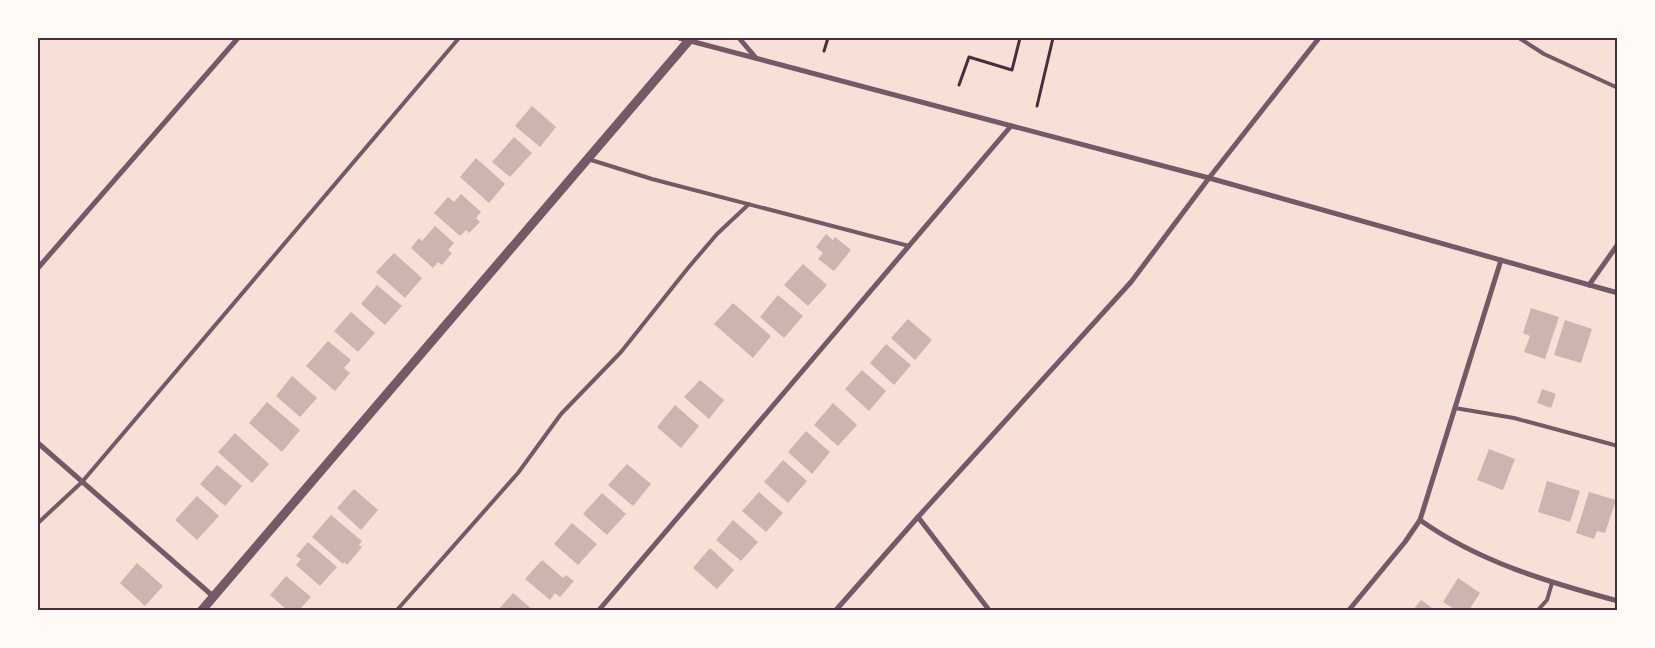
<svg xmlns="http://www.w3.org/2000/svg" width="1655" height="648" font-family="Helvetica,sans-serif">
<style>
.building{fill:#ccb4b1}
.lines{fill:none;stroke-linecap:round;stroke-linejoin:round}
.path{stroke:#4a2c40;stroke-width:3}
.service{stroke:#755966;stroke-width:4}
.minor{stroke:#755966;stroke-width:5}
.tertiary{stroke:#755966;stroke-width:9}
.neatline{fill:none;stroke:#4a2c40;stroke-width:2}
</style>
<rect width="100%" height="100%" fill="#f7e1d7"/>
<g class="building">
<path d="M532,106L556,127L540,147L515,126Z"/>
<path d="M514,137L532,153L510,177L492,162Z"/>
<path d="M476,158L505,184L489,203L460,177Z"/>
<path d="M461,194L481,212L476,218L480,222L469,233L466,230L460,236L434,213L448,197L454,202Z"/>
<path d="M435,226L454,243L448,250L452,253L442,265L438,262L433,268L411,248L419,238L422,241Z"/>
<path d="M826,234L833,240L835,237L851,250L834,271L818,259L823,253L816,247Z"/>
<path d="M394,253L422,278L405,298L376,272Z"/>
<path d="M803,264L827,285L808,306L784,285Z"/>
<path d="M377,285L402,306L385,325L361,304Z"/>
<path d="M778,295L803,316L784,338L760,317Z"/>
<path d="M733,303L771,336L753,358L714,324Z"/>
<path d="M1531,308L1559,317L1545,359L1524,352L1530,336L1523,333Z"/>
<path d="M351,312L375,333L358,352L334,331Z"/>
<path d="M908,319L932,340L915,360L891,338Z"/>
<path d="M1565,320L1592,329L1581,363L1554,355Z"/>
<path d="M328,341L351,360L344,368L350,373L335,391L306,366Z"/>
<path d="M886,344L911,365L894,385L870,363Z"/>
<path d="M862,370L886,391L869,411L845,389Z"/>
<path d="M292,376L317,398L300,417L276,396Z"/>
<path d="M700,380L724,400L709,419L684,397Z"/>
<path d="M1542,389L1556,394L1551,408L1537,403Z"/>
<path d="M267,402L300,430L282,452L249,423Z"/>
<path d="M833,403L857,425L838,446L814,425Z"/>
<path d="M675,405L699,426L681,448L657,427Z"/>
<path d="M806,431L830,452L812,474L788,452Z"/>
<path d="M235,433L269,464L252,483L218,452Z"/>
<path d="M1489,449L1515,459L1503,490L1477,480Z"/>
<path d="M783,460L807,481L788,503L764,482Z"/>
<path d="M627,464L651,484L633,506L608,485Z"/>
<path d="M217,465L242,486L225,506L200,484Z"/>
<path d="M1547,481L1580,491L1570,522L1538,512Z"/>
<path d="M354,489L378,510L361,530L337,508Z"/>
<path d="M759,492L783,513L766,532L742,511Z"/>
<path d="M1589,492L1616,500L1605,533L1597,531L1594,539L1576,533Z"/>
<path d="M602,493L626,514L607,535L583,514Z"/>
<path d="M197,496L219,516L197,540L175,520Z"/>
<path d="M331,515L362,541L359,545L362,547L347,565L344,562L343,564L312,537Z"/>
<path d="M733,520L758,542L741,561L716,540Z"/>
<path d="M572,523L597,544L578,565L554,544Z"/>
<path d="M308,542L337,567L320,586L296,565L301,559L296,556Z"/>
<path d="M710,548L734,570L717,589L693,568Z"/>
<path d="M542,560L563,578L566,575L574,581L560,597L555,593L550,600L525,579Z"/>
<path d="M137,563L163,586L145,606L120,583Z"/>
<path d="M286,576L311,597L299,610H287L270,595Z"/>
<path d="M1458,578L1480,593L1469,610H1453L1454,609L1443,602Z"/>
<path d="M513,593L533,610H498Z"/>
<path d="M1421,600L1435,610H1413Z"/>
</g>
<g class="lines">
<g class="path">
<path d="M824,51L828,38"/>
<path d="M959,85L969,57L1012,70L1020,38"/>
<path d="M1037,106L1053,38"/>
</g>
<g class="service">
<path d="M1519,38L1544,54L1618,88"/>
<path d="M588,159L652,179L909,246"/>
<path d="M1455,408L1514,418L1618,446"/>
<path d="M38,523L82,482L459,38"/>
<path d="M397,610L518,473L561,414L621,352L688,268L717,234L749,204"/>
<path d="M1538,610L1547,600L1552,583"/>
</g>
<g class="minor">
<path d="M679,38L1209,178L1618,293"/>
<path d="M739,38L756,58"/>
<path d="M38,268L238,38"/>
<path d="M1589,285L1618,244"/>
<path d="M38,443L214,597"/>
<path d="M918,517L989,610"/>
<path d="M1420,520C1479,562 1548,582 1618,601"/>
<path d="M599,610L1011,126"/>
<path d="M836,610L918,517L1131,282L1209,178L1319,38"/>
<path d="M1349,610L1405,542L1420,520L1501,260"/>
</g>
<path class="tertiary" d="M202,610L691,38"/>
</g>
<rect width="1655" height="648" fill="none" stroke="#fffaf5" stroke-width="78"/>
<rect x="39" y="39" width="1577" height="570" class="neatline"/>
</svg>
